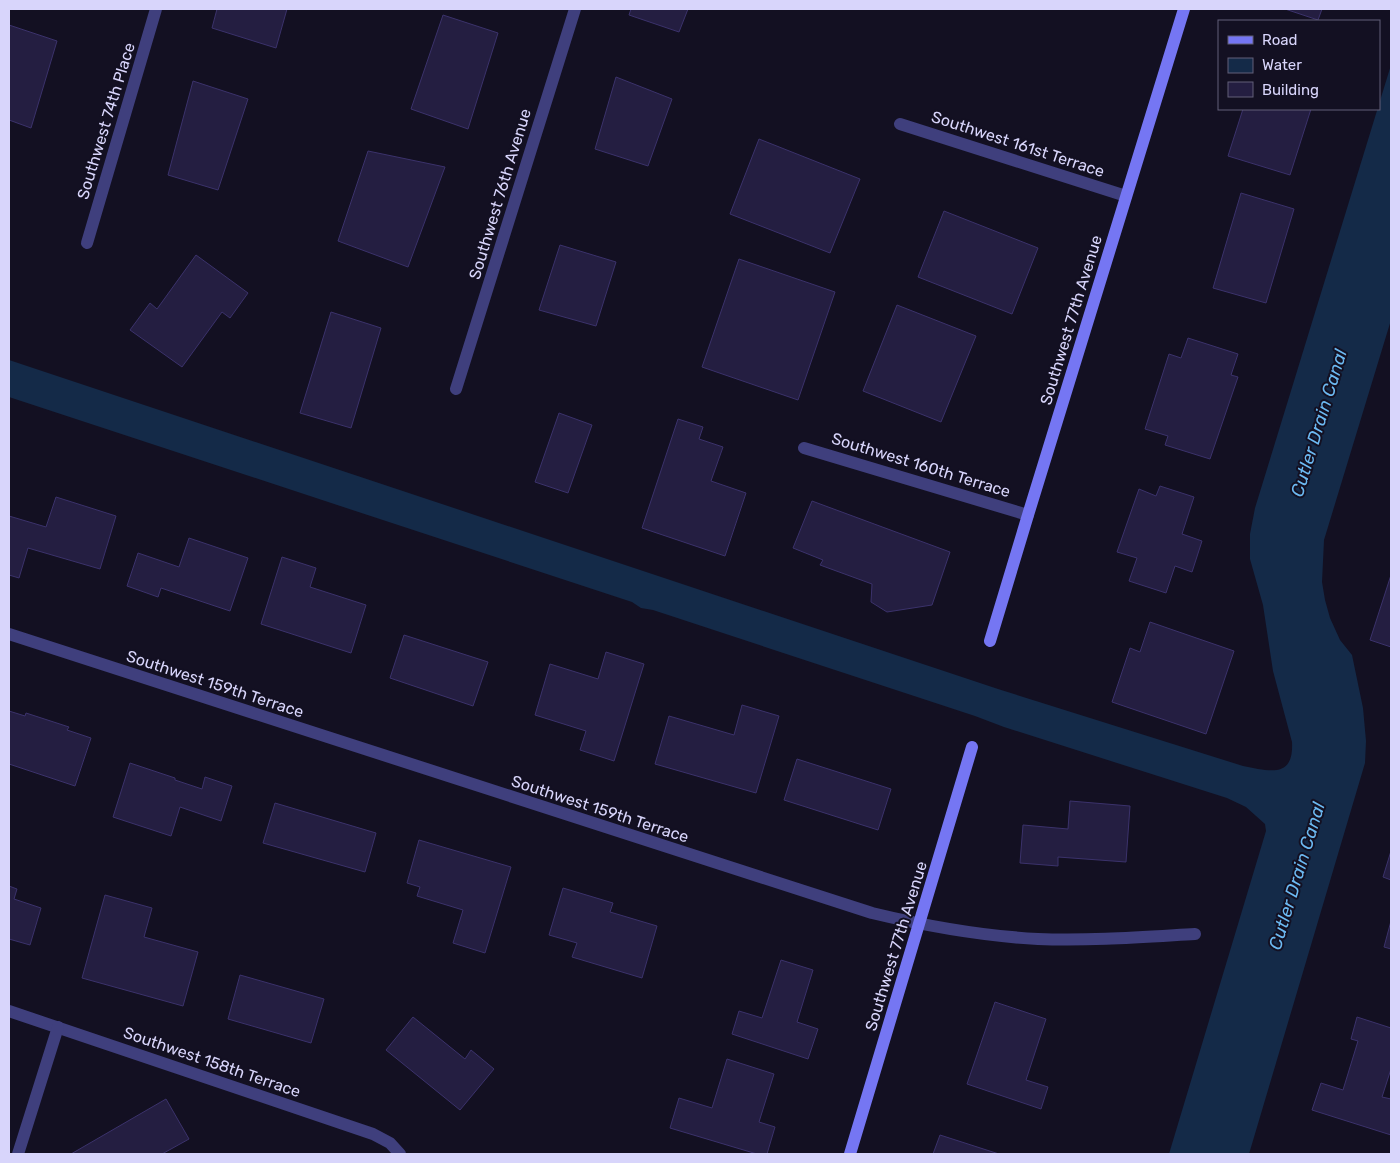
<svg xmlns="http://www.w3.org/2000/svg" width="1400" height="1163" font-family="Rubik,sans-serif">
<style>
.water{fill:#142a48}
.building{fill:#241e41;stroke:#3b326b}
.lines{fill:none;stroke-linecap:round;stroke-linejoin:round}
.street{stroke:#3f3f7d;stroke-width:12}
.secondary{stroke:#7576f3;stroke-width:12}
.labels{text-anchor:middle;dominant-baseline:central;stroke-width:4;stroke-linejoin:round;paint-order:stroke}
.street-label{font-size:16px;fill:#d8d5fb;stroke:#131022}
.water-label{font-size:18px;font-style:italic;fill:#6cb9f2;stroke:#131022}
</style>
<rect width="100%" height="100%" fill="#131022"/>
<path class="water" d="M1391,65V320L1324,540L1322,582L1325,600L1330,618L1340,640L1352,655L1363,708L1366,741L1365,763L1249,1154H1169L1266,831L1265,824L1246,807L1227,798L1004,727L975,716L653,610L641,608L632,602L9,397V360L998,689L1243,766C1269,771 1294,779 1292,742L1273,671L1263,605L1250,559V534L1255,508Z"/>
<g class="building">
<path d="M217,9H287L276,48L212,28Z"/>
<path d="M631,9H688L679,32L629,15Z"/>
<path d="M1285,9H1322L1318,20Z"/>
<path d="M443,15L498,33L468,129L411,109Z"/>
<path d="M9,25L57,41L31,128L9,120Z"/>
<path d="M616,77L672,99L648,166L595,149Z"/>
<path d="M193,81L248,99L218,190L168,175Z"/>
<path d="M1243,109H1311L1290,175L1228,156Z"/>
<path d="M759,139L860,179L830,253L730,214Z"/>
<path d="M368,151L445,167L408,267L338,241Z"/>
<path d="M1241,193L1294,209L1266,303L1213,288Z"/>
<path d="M944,211L1038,248L1012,314L918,277Z"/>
<path d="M560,245L616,262L596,326L539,310Z"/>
<path d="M196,255L248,293L230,318L222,312L182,367L130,330L150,303L157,309Z"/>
<path d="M739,259L835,292L798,400L702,367Z"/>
<path d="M897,305L976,336L941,422L863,391Z"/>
<path d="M331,312L381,328L351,428L300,413Z"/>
<path d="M1188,338L1238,354L1231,375L1238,377L1210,459L1165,445L1168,436L1145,429L1169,354L1181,358Z"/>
<path d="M559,413L592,425L568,493L535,482Z"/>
<path d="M678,419L703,427L699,439L723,447L711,481L746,493L725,556L642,528Z"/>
<path d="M1160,486L1194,497L1182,534L1202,541L1192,572L1175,566L1166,593L1129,581L1137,558L1117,552L1139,489L1156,496Z"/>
<path d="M56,497L116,516L100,569L28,548L19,578L9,575V516L46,527Z"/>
<path d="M812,501L950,552L932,605L887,612L871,602L872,584L820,565L823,560L793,548Z"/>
<path d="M189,538L248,558L230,611L161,588L158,597L127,586L138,553L179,567Z"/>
<path d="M282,557L316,568L310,587L366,605L351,653L261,624Z"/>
<path d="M1391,575V647L1370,640Z"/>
<path d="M1150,622L1234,651L1206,734L1112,702L1130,648L1140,652Z"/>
<path d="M404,635L488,662L473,706L390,678Z"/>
<path d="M606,652L644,664L614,761L580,750L586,731L535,715L550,664L598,679Z"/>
<path d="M742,705L779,716L756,793L655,764L669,716L734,735Z"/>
<path d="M9,711L25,716L26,713L69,727L67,730L91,738L75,786L9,764Z"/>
<path d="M797,759L891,789L878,830L784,800Z"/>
<path d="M130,763L175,778V780L202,789L205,777L232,786L221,821L180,807L171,836L113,817Z"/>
<path d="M1070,801L1130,806L1126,862L1058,857V866L1020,863L1023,825L1068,829Z"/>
<path d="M275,803L376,833L365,872L263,843Z"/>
<path d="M419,840L511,867L485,953L453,943L463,910L417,896L420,887L407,883Z"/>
<path d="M1391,851V880L1383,877Z"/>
<path d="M9,886L17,889L14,899L41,908L30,945L9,939Z"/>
<path d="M563,888L613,903L610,912L657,926L642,978L572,957L577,943L549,935Z"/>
<path d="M105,895L152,908L144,937L198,952L183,1006L82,978Z"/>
<path d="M1391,921V949L1384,947Z"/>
<path d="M781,960L813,970L797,1022L818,1029L808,1059L732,1034L739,1011L762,1018Z"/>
<path d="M240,975L324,999L311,1043L228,1019Z"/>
<path d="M995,1002L1046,1019L1026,1080L1048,1087L1041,1109L967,1084Z"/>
<path d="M413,1017L465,1059L471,1050L494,1069L460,1110L386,1050Z"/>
<path d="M1357,1017L1391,1028V1069L1382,1097L1391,1099V1135L1312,1110L1321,1083L1343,1090L1358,1041L1351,1039Z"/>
<path d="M727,1059L774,1074L759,1122L775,1127L767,1154H757L670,1128L679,1098L712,1108Z"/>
<path d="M166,1099L189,1139L162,1154H71Z"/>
<path d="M940,1135L999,1154H933Z"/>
</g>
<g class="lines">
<g class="street">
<path d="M900,124L1126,196"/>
<path d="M87,243L156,9"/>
<path d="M456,389L575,9"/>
<path d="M804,448L1028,515"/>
<path d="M9,634L872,913C926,926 982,936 1038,939C1090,941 1143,937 1195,934"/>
<path d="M9,1011L373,1134L390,1143L400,1154"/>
<path d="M18,1154L58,1027"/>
</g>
<g class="secondary">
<path d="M990,641L1028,515L1184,9"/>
<path d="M850,1154L972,747"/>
</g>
</g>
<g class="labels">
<g class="street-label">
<text transform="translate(106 121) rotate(-73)">Southwest 74th Place</text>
<text transform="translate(1018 144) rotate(18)">Southwest 161st Terrace</text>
<text transform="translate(500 194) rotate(-73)">Southwest 76th Avenue</text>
<text transform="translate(1071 320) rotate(-73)">Southwest 77th Avenue</text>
<text transform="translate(921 465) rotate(17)">Southwest 160th Terrace</text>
<text transform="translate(215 684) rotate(18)">Southwest 159th Terrace</text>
<text transform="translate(600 809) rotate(18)">Southwest 159th Terrace</text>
<text transform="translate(896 946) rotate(-73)">Southwest 77th Avenue</text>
<text transform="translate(212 1062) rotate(19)">Southwest 158th Terrace</text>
</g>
<g class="water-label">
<text transform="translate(1319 423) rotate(-73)">Cutler Drain Canal</text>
<text transform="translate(1297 876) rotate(-73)">Cutler Drain Canal</text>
</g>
</g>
<rect width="1400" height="1163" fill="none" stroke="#d8d5fb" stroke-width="20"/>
<rect x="1218" y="20" width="162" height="90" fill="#131022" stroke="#625f79"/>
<rect x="1228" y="36" width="25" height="8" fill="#7576f3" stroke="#625f79"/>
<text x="1262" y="45" font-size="15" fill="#d8d5fb">Road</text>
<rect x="1228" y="58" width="25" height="15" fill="#142a48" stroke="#625f79"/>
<text x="1262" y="70" font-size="15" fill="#d8d5fb">Water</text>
<rect x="1228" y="82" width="25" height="15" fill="#241e41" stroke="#625f79"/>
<text x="1262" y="95" font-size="15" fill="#d8d5fb">Building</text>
</svg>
